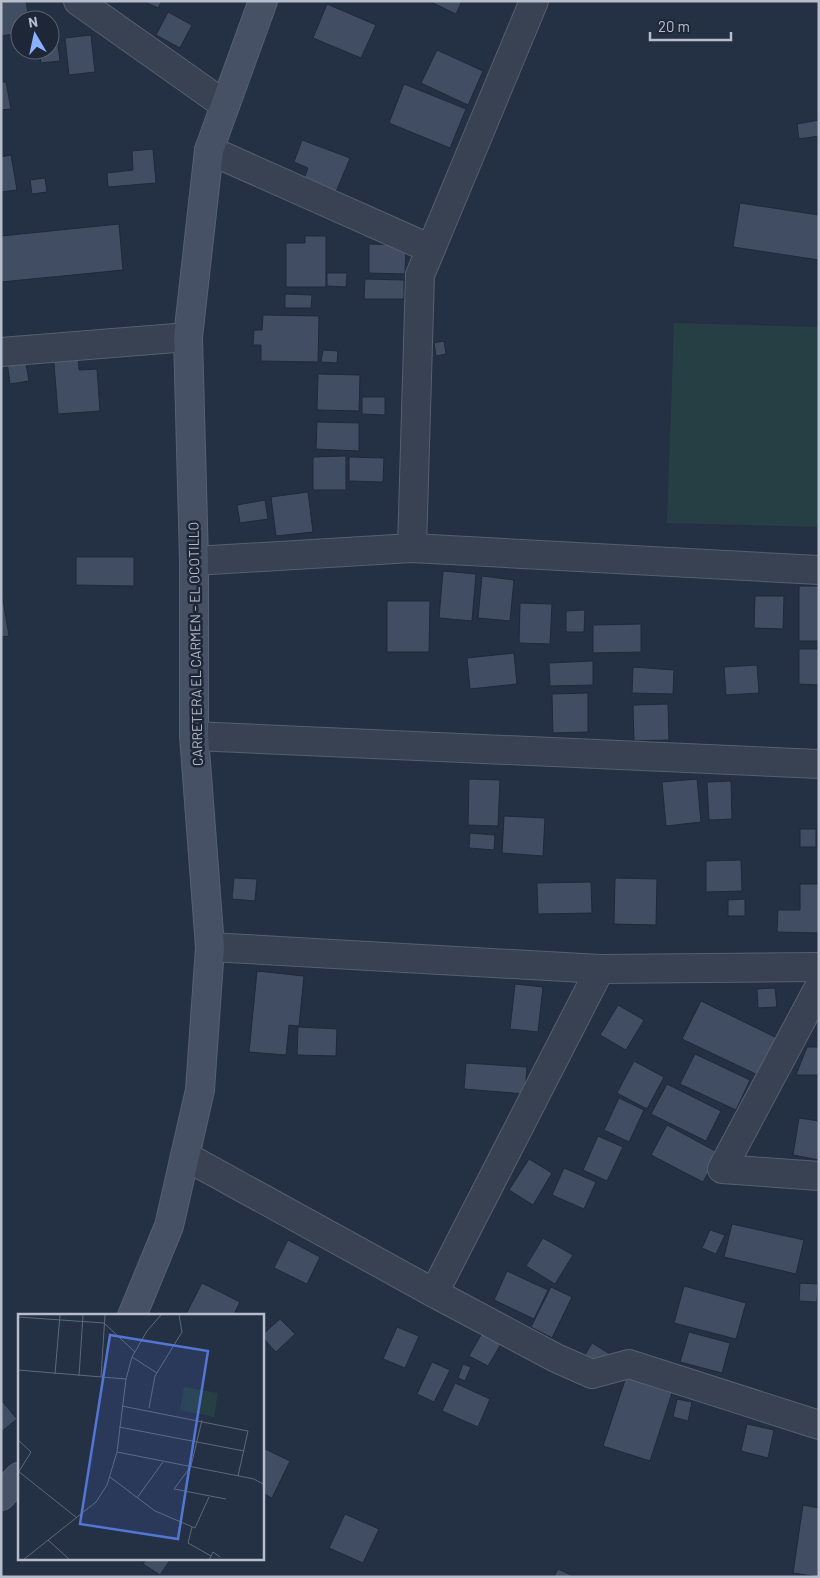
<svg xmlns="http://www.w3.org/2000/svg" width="820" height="1578" font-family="Barlow,sans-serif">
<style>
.green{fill:#263f44}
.building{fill:#404d63;stroke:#20293a}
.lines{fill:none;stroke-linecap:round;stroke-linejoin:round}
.minor-casing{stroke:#576070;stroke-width:30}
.secondary-casing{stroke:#576070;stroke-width:30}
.minor{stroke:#394252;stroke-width:28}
.secondary{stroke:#475166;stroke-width:28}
.labels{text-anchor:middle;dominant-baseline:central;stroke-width:5;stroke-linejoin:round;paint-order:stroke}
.street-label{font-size:14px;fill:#b6bdcc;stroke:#1e2738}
.inset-road{fill:none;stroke:#5e687a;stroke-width:1}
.view{fill:#5375d4;fill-opacity:0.15;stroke:#5375d4;stroke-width:2.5}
.inset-edge{fill:none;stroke:#b6bdcc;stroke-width:2.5}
</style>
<rect width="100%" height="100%" fill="#243043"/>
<path class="green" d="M674,323L819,327V527L667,523Z"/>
<g class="building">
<path d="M1,1H26L29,20H20V33L1,36Z"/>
<path d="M143,1H162L158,8Z"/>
<path d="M429,1H462L456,14Z"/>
<path d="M327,4L376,25L361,58L313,38Z"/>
<path d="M168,12L192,25L180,48L156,35Z"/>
<path d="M91,35L95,72L69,75L65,38Z"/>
<path d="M57,37L60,61L41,63L39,50H50V38Z"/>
<path d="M437,50L483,71L468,105L421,83Z"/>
<path d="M1,82H6L11,109L1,110Z"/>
<path d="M404,84L466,109L450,148L389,123Z"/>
<path d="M819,120V136L799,139L797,124Z"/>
<path d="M302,140L350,158L336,192L304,179L308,168L294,162Z"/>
<path d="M153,149L156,183L108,187L107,173L133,170L132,151Z"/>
<path d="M11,155L17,190L1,192V157Z"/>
<path d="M45,178L47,192L32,194L30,180Z"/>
<path d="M740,203L819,215V260L733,247Z"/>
<path d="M119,224L123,270L1,282V236Z"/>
<path d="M305,236H326V287H286V243H305Z"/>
<path d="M369,244L406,245L405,274L369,273Z"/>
<path d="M327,273H347L346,287L327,286Z"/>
<path d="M365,279L404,280V299H364Z"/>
<path d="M285,294L312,295L311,308H285Z"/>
<path d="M263,315L319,316L318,362L261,361V345H253L254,330H262Z"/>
<path d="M444,341L446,354L436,356L434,343Z"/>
<path d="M78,349L79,370L97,369L100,411L58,414L53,351Z"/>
<path d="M323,350L338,351L337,363L321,362Z"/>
<path d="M25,358L29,381L10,384L7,361Z"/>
<path d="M318,374L360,375L359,411L317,410Z"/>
<path d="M362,397H385V415L362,414Z"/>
<path d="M317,422L359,423V451L316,449Z"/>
<path d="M346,456V490H313V457Z"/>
<path d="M349,457L384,458L383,482L349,481Z"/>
<path d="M308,492L313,532L276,536L271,497Z"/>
<path d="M265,500L268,519L240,523L237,505Z"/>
<path d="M76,557H134V586L76,585Z"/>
<path d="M443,571L476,574L472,621L439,618Z"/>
<path d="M482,576L514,580L510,621L478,618Z"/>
<rect x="799" y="586" width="20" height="55"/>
<path d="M755,596H784L783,629L754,628Z"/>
<path d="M1,600H3L9,636L1,637Z"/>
<path d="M387,601H430L429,652H387Z"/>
<path d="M520,603L552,604L550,644L519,643Z"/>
<path d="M585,610L584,632H566V611Z"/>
<path d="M641,624V652L593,653V625Z"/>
<path d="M799,649H819V685L799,684Z"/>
<path d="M514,653L517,684L470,689L467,658Z"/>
<path d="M593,661V685L550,686L549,663Z"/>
<path d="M757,665L759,693L726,695L724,667Z"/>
<path d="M633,667L674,670L673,694L632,693Z"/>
<path d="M588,693V732L553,733L552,694Z"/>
<path d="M668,704L669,740L634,741L633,705Z"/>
<path d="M469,779L500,780L498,826L468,825Z"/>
<path d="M697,779L701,822L666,826L662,782Z"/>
<path d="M731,781L732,819L709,820L707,782Z"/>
<path d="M504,816L545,818L543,856L502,853Z"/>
<rect x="800" y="829" width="16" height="18"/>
<path d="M470,833L495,835L494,850L469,848Z"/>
<path d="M741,860L742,891L706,892V861Z"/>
<path d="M234,878L257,879L255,901L232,899Z"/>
<path d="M615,878L657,879L656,925L614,924Z"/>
<path d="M591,882L592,913L538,914L537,883Z"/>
<path d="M800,884H819V933L777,932L778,910H800Z"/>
<path d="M745,899V916H728V900Z"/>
<path d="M257,971L304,976L299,1026L289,1025L286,1055L249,1052Z"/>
<path d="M515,984L543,987L538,1032L510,1029Z"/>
<path d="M775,988L777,1007L758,1008L757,989Z"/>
<path d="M701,1001L779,1039L760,1076L682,1039Z"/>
<path d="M618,1005L644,1020L626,1050L600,1035Z"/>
<path d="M298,1027L337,1029L336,1056L297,1055Z"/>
<path d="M807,1047H819V1075H796Z"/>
<path d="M695,1054L750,1080L736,1110L680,1084Z"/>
<path d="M634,1061L664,1077L647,1109L617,1093Z"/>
<path d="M466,1063L527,1067L525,1094L464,1089Z"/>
<path d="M667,1084L721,1111L706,1141L651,1114Z"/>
<path d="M619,1098L644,1110L629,1142L604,1130Z"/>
<path d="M799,1118L819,1121V1160L793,1155Z"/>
<path d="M667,1125L719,1153L703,1182L651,1155Z"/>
<path d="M598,1136L623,1147L607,1181L583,1170Z"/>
<path d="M529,1159L552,1173L533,1205L509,1190Z"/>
<path d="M564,1168L596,1182L584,1209L552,1195Z"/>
<path d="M732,1224L804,1240L796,1274L724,1257Z"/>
<path d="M710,1230L725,1235L716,1254L702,1248Z"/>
<path d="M543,1238L573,1255L555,1284L526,1266Z"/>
<path d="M288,1240L320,1257L307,1284L274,1268Z"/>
<path d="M507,1271L548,1290L534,1319L494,1300Z"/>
<path d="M202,1283L240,1302L233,1316H185Z"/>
<path d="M800,1283L818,1284L817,1302L799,1301Z"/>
<path d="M684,1286L746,1303L736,1339L674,1323Z"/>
<path d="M551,1287L572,1297L552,1338L531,1327Z"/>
<path d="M280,1319L295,1334L276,1352L262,1337V1335Z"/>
<path d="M397,1327L419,1336L405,1368L383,1359Z"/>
<path d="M689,1332L730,1343L722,1373L680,1362Z"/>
<path d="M482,1333L501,1344L488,1366L469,1356Z"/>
<path d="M592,1343L610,1354L603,1366L585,1355Z"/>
<path d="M432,1362L450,1370L434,1402L417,1394Z"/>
<path d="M463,1364L471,1367L465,1381L458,1378Z"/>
<path d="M626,1377L672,1393L650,1461L603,1446Z"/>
<path d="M455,1383L490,1399L478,1427L442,1411Z"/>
<path d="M677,1399L692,1402L688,1421L673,1417Z"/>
<path d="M2,1401L17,1419L1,1432V1402Z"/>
<path d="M747,1424L774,1430L768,1458L741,1451Z"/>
<path d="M263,1448L290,1461L272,1498L262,1493Z"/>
<path d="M803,1505L819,1508V1577L793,1573Z"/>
<path d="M345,1514L379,1529L363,1563L329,1548Z"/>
<path d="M146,1559H169L170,1560L160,1575L143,1564Z"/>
<path d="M558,1569L575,1577H554Z"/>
</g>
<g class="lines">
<g class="minor-casing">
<g id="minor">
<path d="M78,1L225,105"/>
<path d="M209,150L431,249"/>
<path d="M1,352L188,337"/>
<path d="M412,548L420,275L534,1"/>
<path d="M194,561L412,548L819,570"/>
<path d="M194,736L819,764"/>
<path d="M210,947L600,969L819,967"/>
<path d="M819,987L722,1169L819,1176"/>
<path d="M185,1156L434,1293L556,1358L592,1374L629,1364L819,1425"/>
<path d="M434,1293L600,969"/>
</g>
</g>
<g class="secondary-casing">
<g id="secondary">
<path d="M132,1316L169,1226L200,1090L210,947L194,736V561L188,337L209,150L263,1"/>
<path d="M1,1496L19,1477"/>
</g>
</g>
<use href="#minor" class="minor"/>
<use href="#secondary" class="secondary"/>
</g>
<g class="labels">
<g class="street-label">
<text transform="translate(195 644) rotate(-91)">CARRETERA EL CARMEN - EL OCOTILLO</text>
</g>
</g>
<g transform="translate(18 1314)">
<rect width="246" height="246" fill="#243043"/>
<path d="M166,73L200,79L196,103L162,96Z" fill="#263f44"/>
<path class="inset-road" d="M0,3L86,9L117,38M114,43L139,59M0,56L108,65M37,60L42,1M61,62L65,1M83,63L87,1M104,92L230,117L220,162M131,94L137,62L164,18L161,1M184,106L173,152L156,175L208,185M101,113L226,137M0,126L13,138L0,159M99,138L236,165L247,171M0,157L59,204M92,163L137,197L177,214L191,183M119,184L145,148M174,213L170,229L193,242M30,226L52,246M5,246L78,188L89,171L99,138L108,65L114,43L129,17L143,1M191,246L195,238L202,243"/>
<path class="view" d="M92,21L190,37L160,225L62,210Z"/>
<rect width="246" height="246" class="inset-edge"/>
</g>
<rect width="820" height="1578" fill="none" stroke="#b6bdcc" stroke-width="5"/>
<g transform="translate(35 35) rotate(351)"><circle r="24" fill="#1e2738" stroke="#5b6373"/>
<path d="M0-4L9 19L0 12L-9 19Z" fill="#89b1fe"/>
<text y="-8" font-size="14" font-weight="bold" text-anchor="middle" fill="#b6bdcc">N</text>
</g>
<path d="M650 32v8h81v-8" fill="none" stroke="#b6bdcc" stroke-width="2.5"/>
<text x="658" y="32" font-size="15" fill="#b6bdcc" stroke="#1e2738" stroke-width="4" paint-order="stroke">20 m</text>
</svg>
